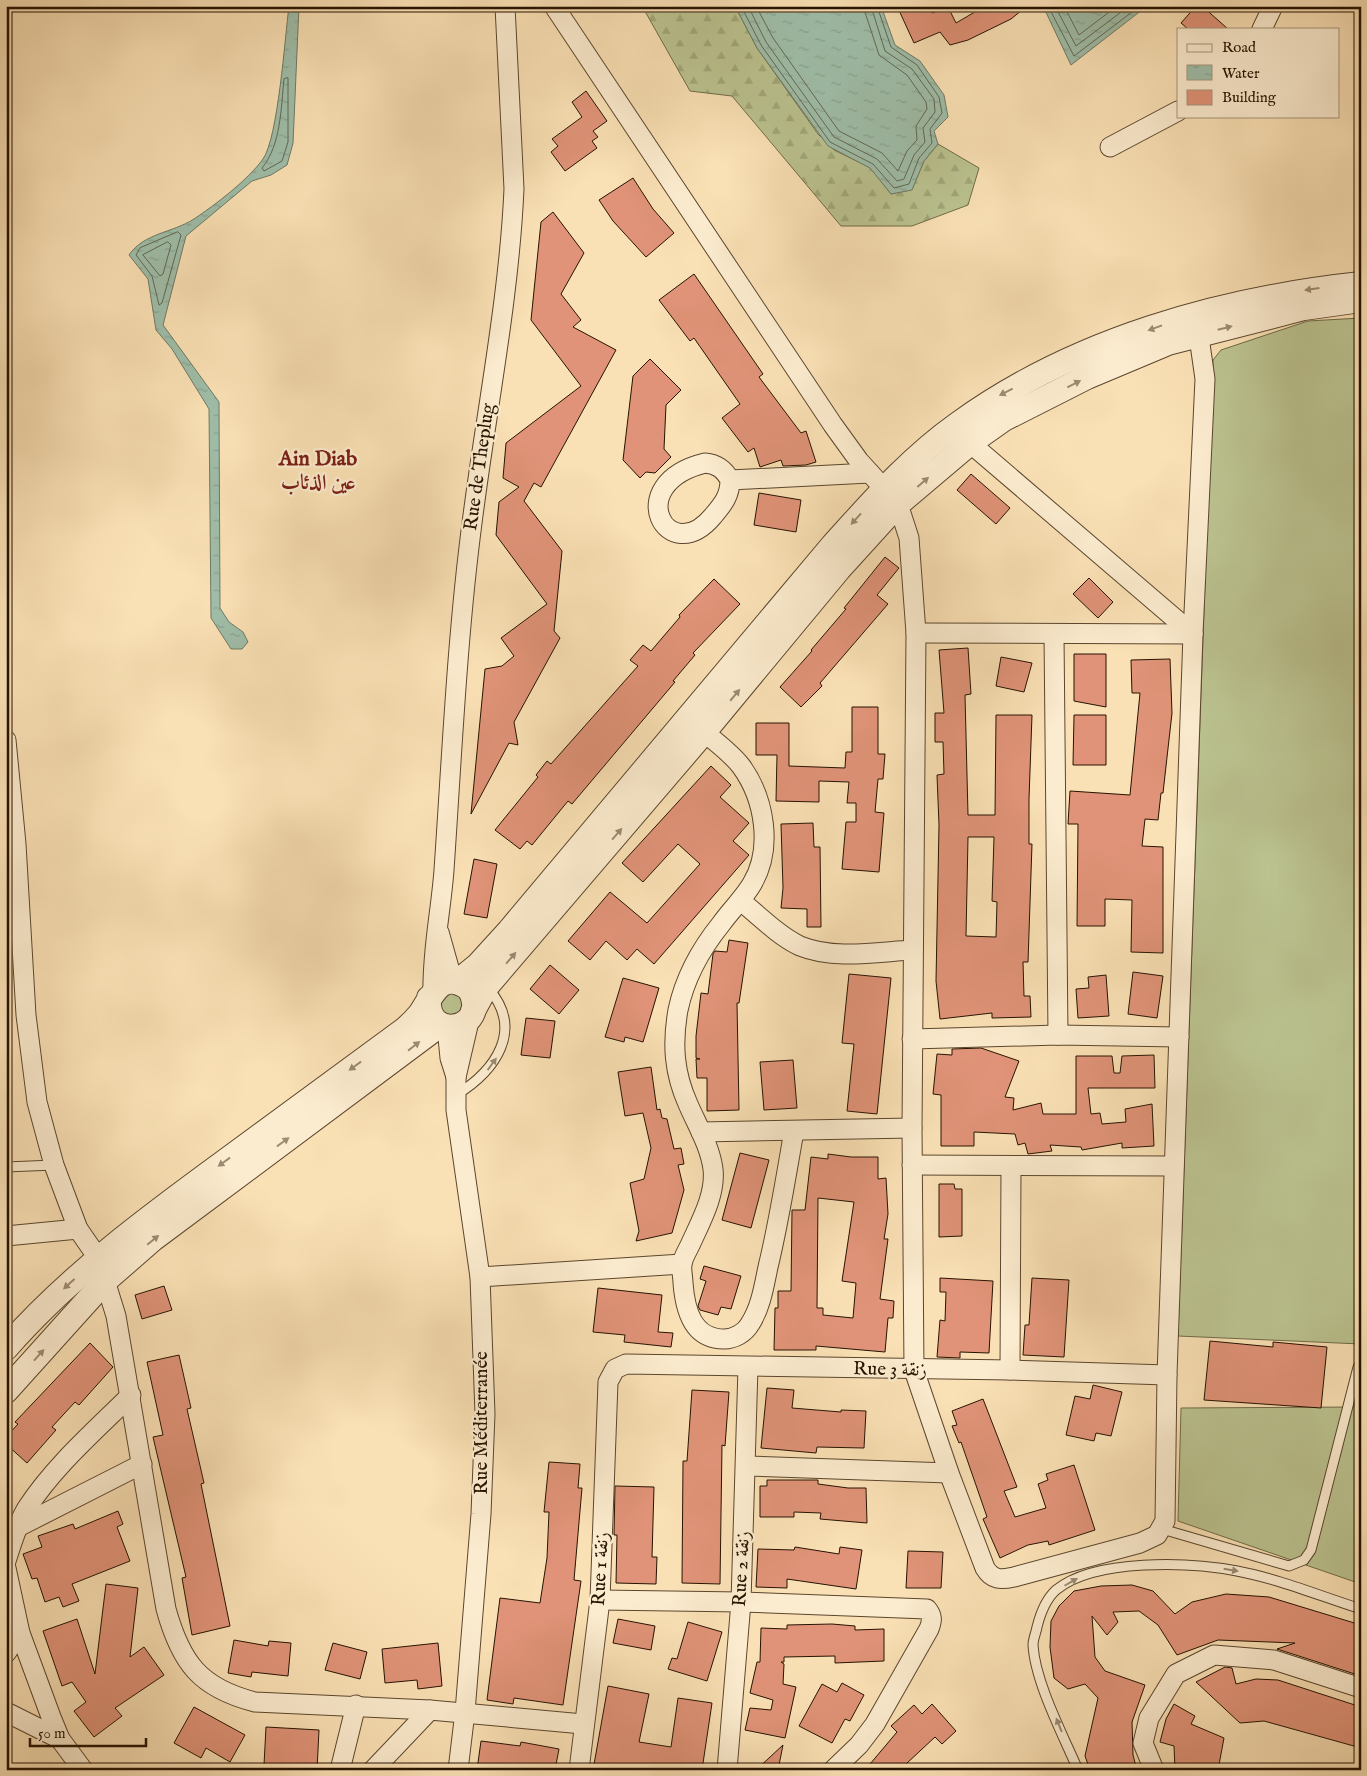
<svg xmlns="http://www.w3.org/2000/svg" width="1367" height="1776" font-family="'IM FELL English',Amiri,serif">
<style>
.grass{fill:#bbc390;stroke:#706b48}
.forest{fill:url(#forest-firs);stroke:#706b48}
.water{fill:url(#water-ripples);stroke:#6f7a66}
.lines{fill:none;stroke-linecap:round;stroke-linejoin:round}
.shore{stroke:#626855;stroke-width:1}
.building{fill:#e09378;stroke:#261301;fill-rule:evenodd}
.service-casing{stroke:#5b462e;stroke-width:11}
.minor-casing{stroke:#5b462e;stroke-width:21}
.tertiary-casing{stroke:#5b462e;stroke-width:26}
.service{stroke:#fceccf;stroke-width:9}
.minor{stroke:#fceccf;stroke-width:19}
.tertiary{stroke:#fceccf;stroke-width:24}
.oneway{fill:#9c8a72}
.labels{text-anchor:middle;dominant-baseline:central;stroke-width:4.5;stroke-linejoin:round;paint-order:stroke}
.street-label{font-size:19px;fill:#261301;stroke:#fceccf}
.quarter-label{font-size:21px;font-weight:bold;fill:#7a1f14;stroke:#fceccf}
</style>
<defs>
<pattern id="forest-firs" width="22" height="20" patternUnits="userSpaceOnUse" patternTransform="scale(1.25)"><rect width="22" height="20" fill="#bbc390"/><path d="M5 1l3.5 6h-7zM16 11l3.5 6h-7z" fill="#a1a77a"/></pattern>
<pattern id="water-ripples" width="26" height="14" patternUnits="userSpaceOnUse" patternTransform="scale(1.25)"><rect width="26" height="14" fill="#9fbea9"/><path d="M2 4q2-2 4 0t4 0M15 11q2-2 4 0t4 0" fill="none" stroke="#89a290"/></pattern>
</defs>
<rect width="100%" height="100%" fill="#fae1b5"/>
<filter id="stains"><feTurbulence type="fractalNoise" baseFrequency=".004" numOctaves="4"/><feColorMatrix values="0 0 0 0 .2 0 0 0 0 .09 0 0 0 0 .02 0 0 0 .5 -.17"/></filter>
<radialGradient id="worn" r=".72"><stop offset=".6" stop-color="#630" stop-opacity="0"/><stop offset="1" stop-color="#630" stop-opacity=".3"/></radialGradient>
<g class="grass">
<path d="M1361,318V1344L1178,1336L1213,360L1221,350L1308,321Z"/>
<path d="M450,991L462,997L463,1010L448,1019L437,1001Z"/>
<path d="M1361,1369V1584L1178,1521L1181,1408L1354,1407Z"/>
</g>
<path class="forest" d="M642,6H735L757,48L818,134L834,150L871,168L891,194L912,189L924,161L938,144L979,168L968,205L912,226H841L732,96L690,91Z"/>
<g class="water">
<path d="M289,6H299L293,143L287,165L271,175L252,181L186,236L163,325L219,402L220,608L229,622L243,632L248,642L242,649H231L211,618L209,409L172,349L156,330L148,279L129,255C144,233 172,233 194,219C215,205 248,180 263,159C278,138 285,37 289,6Z"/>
<path d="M735,6H881L895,45L920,61L944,95L948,117L934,131L938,144L924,161L912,190L891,194L870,168L828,146L757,48Z"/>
<path d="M1043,6H1147L1071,65Z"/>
</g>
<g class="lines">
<g class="shore">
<path d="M741,6L761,45L830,142L873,164L894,188L909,184L919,158L932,143L930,129L942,113L939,97L917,65L891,47L877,6"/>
<path d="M748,6L766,42L834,137L877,159L897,181L904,179L914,155L925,142L923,128L935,112L934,99L912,69L885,51L871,6"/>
<path d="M756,6L773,38L839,131L882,153L898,171L907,151L917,140L916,126L927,109L926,102L907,75L879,55L863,6"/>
<path d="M1048,6L1074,56L1140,6"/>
<path d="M1055,6L1076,46L1129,6"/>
<path d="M1064,6L1079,35L1117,6"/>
<path d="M288,78V142L282,161L264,171L262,168C281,145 281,108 284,79Z"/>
<path d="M178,232L181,235L162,303L159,305L152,276L136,255L140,248Z"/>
<path d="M168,242L171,245L163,274L160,276L143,255Z"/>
</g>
</g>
<g class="building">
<path d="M897,6H930L932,13L948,7L956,23L985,6H1027L1011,19L968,40L950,45L940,32L914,43Z"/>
<path d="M1196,6H1202L1228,29H1188L1181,23Z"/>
<path d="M586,91L607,121L593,131L598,137L592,141L597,148L565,171L551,152L558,146L552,139L582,117L572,102Z"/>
<path d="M633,178L653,209L674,233L646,257L613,221L599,200Z"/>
<path d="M553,212L584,253L561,294L581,320L573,327L616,350L541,487L534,483L524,501L562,551L554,631L560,638L514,722L518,745L509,743L471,814L485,669L502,666L514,656L501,638L547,604L496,535L499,502L519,487L503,478L506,443L581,386L531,320L541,222Z"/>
<path d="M694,274L763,374L759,377L801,433L806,431L816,462L806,465L783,466L781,460L760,467L754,448L748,452L722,418L740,404L694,338L690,341L659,300Z"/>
<path d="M650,359L681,390L666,405L664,449L671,457L655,473L646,472L640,478L623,460L633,376Z"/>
<path d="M971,474L1010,508L996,524L957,490Z"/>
<path d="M759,493L801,500L796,532L754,525Z"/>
<path d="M885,557L899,568L877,595L888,604L820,683L822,686L801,707L780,687L812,651L811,650L846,609L844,608Z"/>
<path d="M1089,578L1113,602L1098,618L1073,594Z"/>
<path d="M714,579L740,604L693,653L695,655L673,681L675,682L572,804L568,801L532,845L527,841L520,849L495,830L538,777L536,775L547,761L551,764L638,666L630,660L643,645L651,651L680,617L679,615Z"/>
<path d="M968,648L971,694L965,695L968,815H995L996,715H1032L1029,799V844H1032L1028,962H1023L1024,996H1030L1031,1017L992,1018V1013L940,1019L936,981L939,825L937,775L944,774L943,742H935V713H944L939,650ZM968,837H994L992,901L997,902L996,937L966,936Z"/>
<path d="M1074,654H1106V707L1074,701Z"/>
<path d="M1001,657L1032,663L1024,692L996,686Z"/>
<path d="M1170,659L1172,713L1163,793H1161L1158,820L1145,819L1142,846L1163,847V953L1131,952L1132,900L1105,899V926H1077L1078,824H1068L1070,791L1130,795L1140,693H1132L1131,660Z"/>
<path d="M852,707H878V754H885L883,779H878L875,812L884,813L879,872L842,869L846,822H856V803H847L849,782L819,781V802L776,801L777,755H756V723H789V766L845,768L846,752H852Z"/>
<path d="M1074,715H1106V765H1073Z"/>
<path d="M711,766L731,785L720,797L749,823L733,841L749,855L654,964L637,949L627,960L606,941L590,960L568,941L610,892L647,923L700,864L678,844L643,882L622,863Z"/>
<path d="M813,823L814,847H820L821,927H807V909L781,908L783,888L781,824Z"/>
<path d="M474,859L497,864L487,918L464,914Z"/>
<path d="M729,940L748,943L739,1003H737L739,1110L707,1111V1078H697L696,1059H700L696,1058V1036L701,993L708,994L713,954L715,951L727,952Z"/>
<path d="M550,965L579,990L559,1014L530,989Z"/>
<path d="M1133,972L1163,976L1157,1018L1128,1014Z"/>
<path d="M849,974L891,978L877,1114L847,1111L854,1044L842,1043Z"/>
<path d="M1106,975L1109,1016L1078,1018L1076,989L1089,988L1088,977Z"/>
<path d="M623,978L659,988L643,1042L625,1037L624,1042L605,1037Z"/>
<path d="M526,1018L555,1021L550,1058L521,1055Z"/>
<path d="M981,1048L1019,1061L1005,1097L1014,1098L1013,1110L1041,1103L1043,1114H1076V1056H1112L1114,1073H1120L1122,1056L1154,1055L1155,1088H1088L1091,1114L1100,1113L1102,1124L1126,1122L1125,1109L1152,1104L1154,1146L1122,1148V1143L1082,1150L1081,1147L1050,1145L1052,1151L1028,1154L1025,1143L1018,1145L1015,1134L974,1132V1146H941V1095L933,1094L937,1054L952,1055V1049Z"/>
<path d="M793,1060L797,1108L764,1110L760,1062Z"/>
<path d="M651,1067L657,1110L660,1109L662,1118L667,1119L674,1149L681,1148L684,1164L678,1165L684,1190L672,1233L636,1241L639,1231L630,1183L644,1179L651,1148L643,1113L625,1116L618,1072Z"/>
<path d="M740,1153L769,1160L751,1228L722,1220Z"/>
<path d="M828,1154L851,1157H878V1179L886,1178L888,1214L884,1239H888L880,1299L894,1301L893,1318H888L885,1352L816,1346V1350H774L775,1308H778V1291H791L792,1210H805L811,1157L828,1159ZM818,1198L854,1202L842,1281L856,1283L853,1318L823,1315V1308H817Z"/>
<path d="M939,1184H954L955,1189H962V1236L939,1237Z"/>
<path d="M704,1266L741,1276L731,1309L721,1307L718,1315L700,1310L698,1306L706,1281L700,1279Z"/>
<path d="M940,1278L993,1281L989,1353L960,1352V1358L937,1357L940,1320L945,1321L946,1292H940Z"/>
<path d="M1032,1278L1069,1280L1064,1357L1023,1355L1025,1325H1029Z"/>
<path d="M164,1286L172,1310L142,1319L135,1295Z"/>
<path d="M598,1288L662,1295L658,1332L673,1333L671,1347L624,1342L625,1335L593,1332Z"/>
<path d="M1210,1341L1273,1347V1342L1327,1347L1321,1408L1204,1400Z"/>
<path d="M90,1343L113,1367L79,1405L75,1402L52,1427L56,1430L27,1463L6,1444V1437L18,1424L15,1422Z"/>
<path d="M179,1355L191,1408L187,1409L204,1483L201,1484L230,1626L192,1635L182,1578L186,1577L153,1437L163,1435L147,1362Z"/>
<path d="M1093,1385L1122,1392L1111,1436L1096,1433L1094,1441L1066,1435L1075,1396L1090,1399Z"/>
<path d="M767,1388L794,1390L792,1408L841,1412V1410L866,1411L864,1448L817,1447L816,1453L761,1448Z"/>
<path d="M692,1390L729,1392L725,1446L722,1445L720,1584L682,1583L683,1461H687Z"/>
<path d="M983,1399L1017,1487L1004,1491L1015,1517L1046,1508L1038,1484L1048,1480L1046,1474L1074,1465L1095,1530L1049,1545L1048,1541L1028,1545L1000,1558L983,1519L987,1517L961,1442L959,1443L952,1426L957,1425L952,1411Z"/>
<path d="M549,1462L580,1464L578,1488H582L574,1580L581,1581L563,1705L514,1698L513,1704L487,1700L500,1598L540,1603L547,1558L549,1512H544Z"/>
<path d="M767,1480H818V1484L848,1488H866L867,1523L820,1519L821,1513L794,1512V1517H760V1486H767Z"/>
<path d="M615,1486L654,1487L652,1557H657L656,1584L616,1583L617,1535H614Z"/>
<path d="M118,1511L123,1524L117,1527L130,1561L72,1584L79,1601L63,1607L59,1597L45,1602L37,1578L32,1579L23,1554L42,1547L38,1536L73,1524L75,1529Z"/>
<path d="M795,1547L839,1554L840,1547L862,1550L856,1589L787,1579V1588L756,1587L758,1549L794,1550Z"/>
<path d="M908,1551L943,1552L941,1588H906Z"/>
<path d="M106,1584L138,1588L130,1657L144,1647L164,1675L115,1708L122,1716L94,1737L74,1711L86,1702L72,1682L62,1686L43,1631L77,1619L95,1674Z"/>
<path d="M1132,1585L1153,1591L1175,1614L1192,1602L1226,1594L1269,1597L1361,1625V1676L1277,1649L1295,1643L1218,1640L1177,1655L1158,1625L1139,1611L1113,1612L1118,1622L1107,1635L1092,1616L1095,1657L1105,1671L1145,1685L1132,1722L1133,1755L1137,1770H1090L1085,1756L1098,1698L1085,1684L1068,1689L1054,1678L1050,1647L1051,1621L1059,1606L1074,1591L1101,1586Z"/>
<path d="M618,1619L655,1626L651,1650L613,1643Z"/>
<path d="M688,1622L722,1632L707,1681L668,1669L672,1658L677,1659Z"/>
<path d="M832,1624L855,1626V1630L884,1629V1661L835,1663V1656L784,1657V1662H781L784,1664L783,1684L796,1687L785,1738L745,1730L750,1708L771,1710L773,1700L750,1693L757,1662H760L761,1628L787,1629V1625Z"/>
<path d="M234,1640L268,1646L269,1641L291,1643L288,1676L252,1672L251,1677L228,1673Z"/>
<path d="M333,1643L367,1652L360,1679L325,1670Z"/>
<path d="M438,1643L442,1686L418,1689L417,1680L385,1683L382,1649Z"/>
<path d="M1225,1667L1232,1668L1236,1684L1256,1679L1278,1680L1361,1707V1748L1264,1721L1240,1723L1196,1682Z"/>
<path d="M842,1683L864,1695L850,1721L845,1719L832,1743L799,1726L822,1684L837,1692Z"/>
<path d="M608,1686L649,1694L639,1742L671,1747L678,1698L712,1703L702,1770H593Z"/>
<path d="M932,1704L956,1731L942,1744L935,1737L906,1764L913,1770H865L897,1732L891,1726L914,1705L922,1714Z"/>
<path d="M1174,1704L1195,1716L1191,1724L1224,1738L1218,1770H1175L1174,1746L1160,1742L1166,1719Z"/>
<path d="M194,1707L245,1735L230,1762L206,1748L201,1758L174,1743Z"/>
<path d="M266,1727L319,1730L317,1770H291L292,1767L264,1765Z"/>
<path d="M481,1741L520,1746L521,1742L559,1749L555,1770H477Z"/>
<path d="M783,1745L778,1770H756Z"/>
</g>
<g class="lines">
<g class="service-casing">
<g id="service">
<path d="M6,916H21"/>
<path d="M456,1095C495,1071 525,1030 488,988"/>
<path d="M6,1167L54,1165"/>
<path d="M1162,1529L1289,1566L1304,1560L1311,1550L1358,1367"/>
<path d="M1078,1770C1063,1735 1035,1682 1033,1645C1033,1639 1036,1633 1037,1627C1040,1615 1046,1599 1056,1590C1095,1558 1190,1562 1237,1571C1279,1579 1320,1596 1361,1609"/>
</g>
</g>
<g class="minor-casing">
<g id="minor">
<path d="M554,6L833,425L859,461L898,504L909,538L916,633L912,1128L914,1370L949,1473L985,1568C992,1580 1001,1580 1014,1577L1140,1543L1157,1535L1165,1521L1167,1375L1193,634L1205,379L1197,323"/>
<path d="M1262,29L1273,6"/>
<path d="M1110,147L1178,111"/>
<path d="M970,443L1193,634"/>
<path d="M705,463C717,464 724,469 730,480C730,496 723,504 713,516C668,570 620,484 705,463Z"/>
<path d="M730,480L870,473"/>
<path d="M916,633L1193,634"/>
<path d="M1054,635L1058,1035"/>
<path d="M704,732C717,743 731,753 741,766C765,799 773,849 752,884C743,899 731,910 721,924C700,950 685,977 678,1010C672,1044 674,1073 688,1104C697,1125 710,1146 713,1169C716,1194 701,1221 691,1243C688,1250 683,1257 682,1264C681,1270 683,1277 683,1283C685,1309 692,1339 724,1339C734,1339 745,1333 750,1324C761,1307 764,1286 768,1267C779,1222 786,1176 794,1131"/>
<path d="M6,740L16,844L26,1015L37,1102L54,1165L78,1229L98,1258L116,1316L166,1609C181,1663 200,1688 255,1702L430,1710L583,1724"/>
<path d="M741,901C759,916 779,936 800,946C834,960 877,952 912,950"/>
<path d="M439,932L453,982"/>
<path d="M433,992C432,951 441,911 444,870C452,754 457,638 472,523C486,412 509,300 514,189L505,6"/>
<path d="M447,1027L450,1058L456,1077"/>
<path d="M912,1039L1058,1035L1179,1037"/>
<path d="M701,1132L912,1128"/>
<path d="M912,1165L1174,1166"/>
<path d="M6,1236L78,1229"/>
<path d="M480,1277L682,1264"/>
<path d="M1010,1370L1011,1166"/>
<path d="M747,1466L949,1473"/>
<path d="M18,1527L142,1464"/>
<path d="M6,1561C12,1543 17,1524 27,1508C55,1465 96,1430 131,1395"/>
<path d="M6,1568L20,1633L51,1717L60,1739L83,1770"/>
<path d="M600,1600L741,1602L927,1609C933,1616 932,1621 929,1629L875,1724L859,1745L833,1770"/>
<path d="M6,1653L20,1633"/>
<path d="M6,1712L60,1739"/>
<path d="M340,1770L356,1705"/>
<path d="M373,1770L430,1710"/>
<path d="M458,1770L465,1712L481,1514L485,1414L480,1277L456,1110V1077L470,1017"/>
<path d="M579,1770L600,1600L608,1382L615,1369L626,1364L1010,1370L1167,1375"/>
<path d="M727,1770L741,1602L748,1367"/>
<path d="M1154,1770L1143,1743L1149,1718L1176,1674L1214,1655L1274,1660L1361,1688"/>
</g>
</g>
<g class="tertiary-casing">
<g id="tertiary">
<path d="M457,982L478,965L509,931L833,545C872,502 910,458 958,424C1074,340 1220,299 1361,284"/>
<path d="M473,1011L486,987L704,732L839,569L898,504L970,443L1004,419L1087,377L1168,343L1304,308L1361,300"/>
<path d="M6,1348C70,1275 149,1217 227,1160C286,1117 345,1074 404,1030C410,1025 415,1020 420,1014C430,1000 439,973 461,984C467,986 472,992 473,998C483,1031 425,1041 429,998"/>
<path d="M6,1391L106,1280L153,1239L440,1025"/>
</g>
</g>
<use href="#service" class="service"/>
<use href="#minor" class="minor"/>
<use href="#tertiary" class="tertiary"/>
</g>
<defs><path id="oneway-solid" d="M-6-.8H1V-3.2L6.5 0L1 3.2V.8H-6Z" transform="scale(1.25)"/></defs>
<g class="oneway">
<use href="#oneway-solid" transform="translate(1312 289) rotate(172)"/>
<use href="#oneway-solid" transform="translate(1155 328) rotate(160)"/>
<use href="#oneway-solid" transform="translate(1225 328) rotate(-14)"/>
<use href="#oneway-solid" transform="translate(1074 384) rotate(-27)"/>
<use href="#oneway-solid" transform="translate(1006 392) rotate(153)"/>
<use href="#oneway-solid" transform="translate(923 482) rotate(-41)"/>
<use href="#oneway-solid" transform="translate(856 519) rotate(132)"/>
<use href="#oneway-solid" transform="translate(735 695) rotate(-50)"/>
<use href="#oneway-solid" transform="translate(617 834) rotate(-49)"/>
<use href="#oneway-solid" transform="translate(511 958) rotate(-49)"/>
<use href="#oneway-solid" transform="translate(414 1046) rotate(-38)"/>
<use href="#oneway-solid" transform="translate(492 1064) rotate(-54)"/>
<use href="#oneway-solid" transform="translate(355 1066) rotate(144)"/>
<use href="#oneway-solid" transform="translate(283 1142) rotate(-36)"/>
<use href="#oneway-solid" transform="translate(224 1162) rotate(144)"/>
<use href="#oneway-solid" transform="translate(153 1240) rotate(-39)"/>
<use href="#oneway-solid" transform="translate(69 1284) rotate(138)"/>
<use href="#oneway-solid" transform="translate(39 1355) rotate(-48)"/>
<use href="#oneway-solid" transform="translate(1231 1570) rotate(9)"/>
<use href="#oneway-solid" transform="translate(1071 1582) rotate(-30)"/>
<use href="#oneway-solid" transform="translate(1059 1725) rotate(-112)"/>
</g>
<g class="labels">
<g class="street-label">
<text transform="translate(480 467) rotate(-82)">Rue de Theplug</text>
<text transform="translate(890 1370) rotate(1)">Rue 3 زنقة</text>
<text transform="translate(482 1423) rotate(-90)">Rue Méditerranée</text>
<text transform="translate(601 1569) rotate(-87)">Rue 1 زنقة</text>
<text transform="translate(742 1569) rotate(-87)">Rue 2 زنقة</text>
</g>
<g class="quarter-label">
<text x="318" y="459">Ain Diab<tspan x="318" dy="24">عين الذئاب</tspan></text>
</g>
</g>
<rect width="1367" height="1776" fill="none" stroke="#fae1b5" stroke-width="25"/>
<rect x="8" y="8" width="1352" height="1761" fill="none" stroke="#261301" stroke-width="2.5"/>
<rect x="12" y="12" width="1342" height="1751" fill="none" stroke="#261301"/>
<rect x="1177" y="28" width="162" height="90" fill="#fceccf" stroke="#a6957d"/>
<rect x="1187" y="44" width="25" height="8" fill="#fceccf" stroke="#a6957d"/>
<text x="1222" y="52" font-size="15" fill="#261301">Road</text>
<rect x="1187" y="65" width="25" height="15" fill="url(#water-ripples)" stroke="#a6957d"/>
<text x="1222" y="78" font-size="15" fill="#261301">Water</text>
<rect x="1187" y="90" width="25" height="15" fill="#e09378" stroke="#a6957d"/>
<text x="1222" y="102" font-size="15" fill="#261301">Building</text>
<path d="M30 1738v8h116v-8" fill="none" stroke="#261301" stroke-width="2.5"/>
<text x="38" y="1738" font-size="15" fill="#261301" stroke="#fceccf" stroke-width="4" paint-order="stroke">50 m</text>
<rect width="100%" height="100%" filter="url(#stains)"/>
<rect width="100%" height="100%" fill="url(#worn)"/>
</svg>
